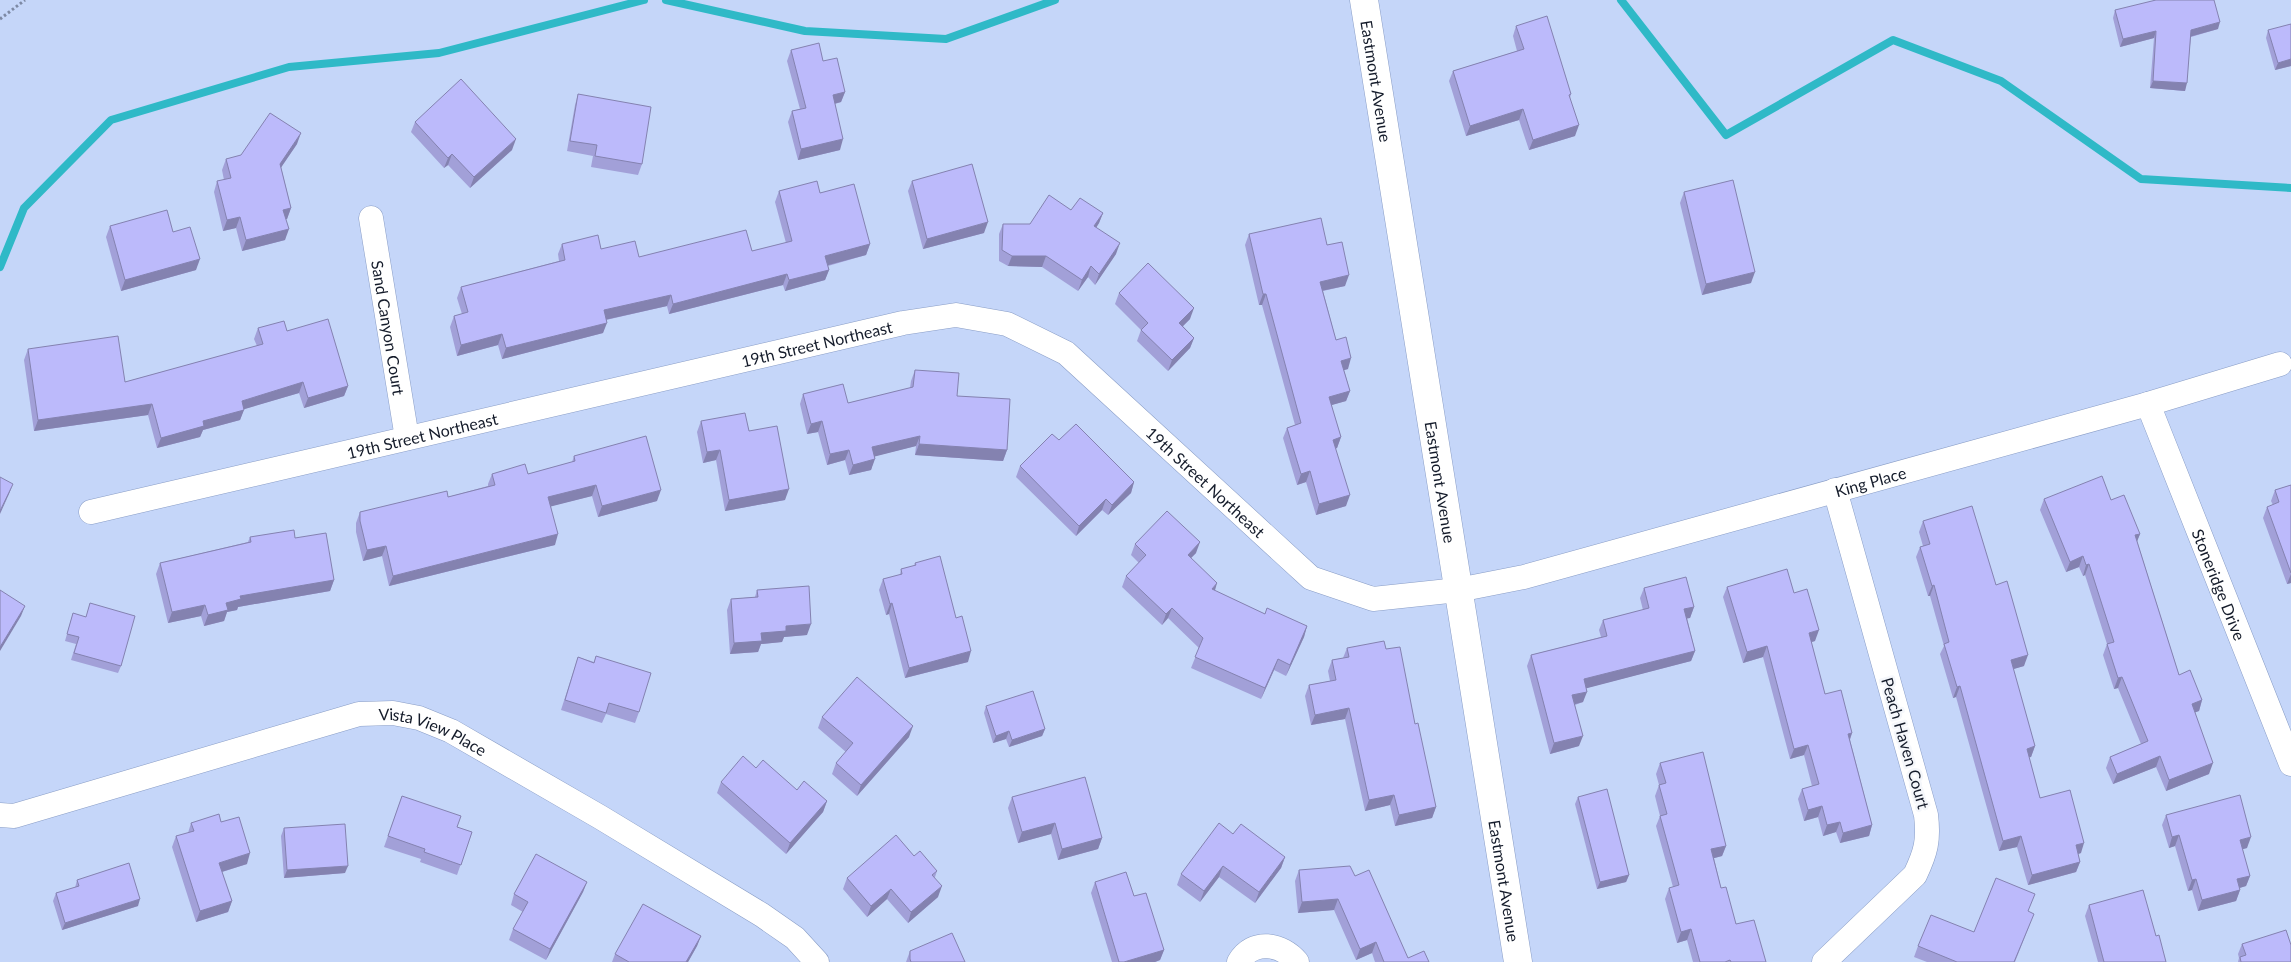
<svg xmlns="http://www.w3.org/2000/svg" width="2291" height="962" font-family="Lato,sans-serif">
<style>
.lines{fill:none;stroke-linecap:round;stroke-linejoin:round}
.stream{stroke:#2fb9c7;stroke-width:8}
.street-casing{stroke:#899dc6;stroke-width:25}
.secondary-casing{stroke:#899dc6;stroke-width:29}
.path{stroke:#7d89a4;stroke-width:3;stroke-dasharray:2.5 2.5;stroke-linecap:butt}
.street{stroke:#fff;stroke-width:24}
.secondary{stroke:#fff;stroke-width:28}
.wall{fill:#a2a0d8}
.shaded-wall{fill:#8482b0}
.building{fill:#bcbafb;stroke:#8482b0}
.labels{text-anchor:middle;dominant-baseline:central;stroke-width:5;stroke-linejoin:round;paint-order:stroke}
.street-label{font-size:16px;fill:#141b2a;stroke:#f5f7fb}
</style>
<rect width="100%" height="100%" fill="#c5d6f9"/>
<g class="lines">
<g class="stream">
<path d="M666,0L805,31L946,39L1055,0"/>
<path d="M1621,0L1726,135L1893,40L2001,81L2141,179L2291,188"/>
<path d="M0,267L24,208L111,120L289,67L439,53L644,0"/>
</g>
<g class="street-casing">
<g id="street">
<path id="s1" d="M371,218L407,438"/>
<path id="s2" d="M2148,404L2291,764"/>
<path id="s3" d="M91,512L903,323L956,315L1007,324L1066,353L1311,578L1373,599L1458,590L1524,577L2148,404L2280,364"/>
<path id="s4" d="M0,815L14,816L359,714L393,713L419,718L451,731L600,817L762,915L795,938L817,962"/>
<path d="M1239,962C1253,938 1282,944 1297,962"/>
<path d="M1824,962L1915,875C1926,852 1929,840 1926,815L1835,490"/>
</g>
</g>
<g class="secondary-casing">
<g id="secondary">
<path id="s5" d="M1364,0L1518,962"/>
</g>
</g>
<path class="path" d="M0,19L25,0"/>
<use href="#street" class="street"/>
<use href="#secondary" class="secondary"/>
</g>
<g class="wall">
<path d="M2115,10L2218,29L2191,37L2185,91L2150,88L2154,38L2120,47L2113,18Z"/>
<path d="M1516,26L1571,94L1570,98L1575,136L1529,150L1519,120L1466,136L1449,81L1453,71L1517,51L1513,36Z"/>
<path d="M2268,30L2291,66L2275,70L2266,38Z"/>
<path d="M791,50L823,61L845,92L841,102L835,104L840,150L798,160L788,122L792,111L800,109L787,61Z"/>
<path d="M578,94L642,164L638,175L591,167L593,156L567,151L575,105Z"/>
<path d="M415,122L512,150L470,188L448,165L444,168L411,132Z"/>
<path d="M297,144L281,167L291,208L287,219H286L285,240L242,251L236,228L223,231L214,192L217,181L224,180L222,170L226,159Z"/>
<path d="M912,181L984,233L923,249L908,191Z"/>
<path d="M779,191L820,193L870,244L866,255L828,266L829,270L825,280L785,291L783,285L669,314L667,306L606,320L603,333L502,359L498,345L457,356L450,327L454,316L462,314L457,298L461,287L559,261L558,254L562,244L601,249L639,257L752,251L786,243L775,202Z"/>
<path d="M1684,192L1751,283L1702,295L1680,203Z"/>
<path d="M1071,210L1103,213L1099,223L1096,228L1116,254L1095,285L1088,277L1078,291L1042,267L1008,266L999,261V234L1003,224H1030Z"/>
<path d="M110,226L173,232L196,270L121,291L106,237Z"/>
<path d="M1249,234L1327,245L1345,286L1323,291L1336,340L1348,369L1344,370L1350,391L1346,401L1331,405L1341,437L1337,448L1335,449L1346,506L1316,515L1306,482L1297,485L1283,438L1287,428L1295,425L1262,305H1259L1245,245Z"/>
<path d="M1119,293L1190,319L1183,326L1194,338L1190,348L1168,371L1137,341L1141,330L1115,304Z"/>
<path d="M258,328L287,331L348,386L344,396L304,408L299,393L244,409L240,420L203,430L200,437L157,448L148,415L34,431L24,360L28,349L125,382L257,346L254,339Z"/>
<path d="M915,370L957,396L1007,450L1003,461L915,455L916,446L875,456L871,470L849,475L845,460L827,465L818,432L807,434L800,404L803,394L848,403L910,388L911,381Z"/>
<path d="M701,421L785,500L725,511L716,460L703,463L697,432Z"/>
<path d="M1059,440L1134,482L1131,493L1108,515L1102,510L1076,536L1016,477L1020,466Z"/>
<path d="M574,456L657,501L598,517L592,496L551,506L555,545L389,586L382,556L363,561L356,532V523L360,512L448,497L488,486V484L492,474H528L572,462Z"/>
<path d="M2291,485V583L2287,584L2263,518L2267,507L2273,505L2271,501L2275,490Z"/>
<path d="M2044,499L2111,500L2140,534L2137,541L2179,675L2202,700L2199,711L2195,712L2209,774L2166,791L2156,767L2113,784L2106,768L2110,757L2141,744L2118,688L2114,689L2103,655L2107,644L2085,575L2083,576L2079,567L2066,572L2040,510Z"/>
<path d="M1923,521L1996,585L2024,666L2013,669L2035,746L2031,757H2029L2040,798L2081,853L2078,854L2080,862L2076,872L2028,885L2017,847L1999,851L1956,697L1953,698L1940,654L1944,646L1930,596H1928L1916,557L1920,547L1923,546L1919,532Z"/>
<path d="M250,537L295,538L334,580L330,591L238,607L237,610L227,612L224,621L204,626L201,616L168,623L156,574L160,563L248,542Z"/>
<path d="M1135,544L1196,553L1191,558L1215,591L1265,614L1307,626L1304,637L1286,676L1274,670L1261,699L1191,668L1199,648L1168,618L1162,625L1122,587L1126,576L1139,563L1131,555Z"/>
<path d="M915,563L968,662L905,678L889,614L886,615L879,590L883,579L900,575L901,569L914,566Z"/>
<path d="M1727,587L1794,593L1815,641L1811,642L1825,694L1852,733L1850,740L1872,825L1869,836L1840,843L1836,832L1823,836L1818,817L1804,821L1798,799L1802,789L1812,786L1804,755L1790,759L1763,657L1743,663L1723,597Z"/>
<path d="M1644,588L1694,607L1690,618H1687L1695,651L1691,661L1586,688L1583,702L1575,705L1579,746L1550,754L1527,666L1531,655L1601,637L1599,630L1603,620L1643,610L1640,598Z"/>
<path d="M757,590L807,635L784,637L782,642L761,644L758,652L730,654L727,610L731,599L755,597Z"/>
<path d="M73,613L121,666L118,673L71,660L76,644L65,641Z"/>
<path d="M1347,648L1386,649L1415,724L1436,807L1432,818L1395,826L1390,805L1365,811L1345,719L1311,725L1305,696L1309,685L1330,681L1328,671L1332,660L1343,658Z"/>
<path d="M596,656L639,712L635,723L606,714L602,723L561,710L578,657L594,662Z"/>
<path d="M986,706L1045,729L1042,736L1009,747L1006,739L993,743L984,713Z"/>
<path d="M822,717L909,737L857,796L832,774L836,763L846,752L818,728Z"/>
<path d="M1660,763L1726,846L1722,856L1714,858L1721,888L1736,924L1766,962H1693L1687,940L1677,943L1665,899L1669,888L1673,887L1656,826L1660,816L1655,796L1659,785L1656,774Z"/>
<path d="M756,768L797,790L827,801L823,812L786,854L717,793L721,782Z"/>
<path d="M402,796L457,827L472,832L457,875L420,862L421,859L384,847Z"/>
<path d="M1012,797L1102,838L1098,849L1058,860L1051,834L1018,843L1008,808Z"/>
<path d="M1578,797L1629,875L1626,882L1597,889L1575,804Z"/>
<path d="M2166,815L2247,848L2242,849L2250,876L2246,886L2239,888L2240,890L2236,901L2198,911L2192,890L2188,891L2175,846L2169,848L2162,825Z"/>
<path d="M221,822L247,864L222,872L232,901L228,912L196,922L172,847L176,836L188,833L191,823Z"/>
<path d="M284,828L345,873L284,878L281,836Z"/>
<path d="M1233,834L1285,857L1281,868L1255,903L1219,877L1200,902L1177,885L1181,874Z"/>
<path d="M914,856L937,871L935,877L938,897L908,923L887,899L867,917L843,889L847,878Z"/>
<path d="M1299,870L1355,876L1408,958L1429,962H1375L1372,953L1356,960L1334,910L1298,913L1295,881Z"/>
<path d="M77,880L138,906L62,930L53,901L56,893L75,888Z"/>
<path d="M587,882L583,892L546,960L509,940L513,929L523,912L511,905L514,894Z"/>
<path d="M1095,882L1134,896L1164,950L1160,960L1155,962H1112L1091,893Z"/>
<path d="M2089,905L2156,936L2166,962H2098L2085,916Z"/>
<path d="M2028,911L2030,924L2015,962H1927L1914,957L1918,946L1974,932Z"/>
<path d="M701,936L697,946L688,962H612L615,954Z"/>
<path d="M2242,944L2291,962H2238L2239,958L2238,954Z"/>
<path d="M910,951L965,962H906Z"/>
</g>
<g class="shaded-wall">
<path d="M2220,22L2218,29L2189,37L2191,30Z"/>
<path d="M2156,31L2154,38L2120,47L2123,39Z"/>
<path d="M2291,59V66L2275,70L2278,63Z"/>
<path d="M2153,81L2187,83L2185,91L2150,88Z"/>
<path d="M845,92L841,102L829,105L833,95Z"/>
<path d="M1523,109L1519,120L1466,136L1470,126Z"/>
<path d="M1579,125L1575,136L1529,150L1533,140Z"/>
<path d="M301,133L297,144L276,175L280,164Z"/>
<path d="M516,139L512,150L470,188L474,177Z"/>
<path d="M843,139L840,150L798,160L801,149Z"/>
<path d="M452,154L448,165L444,168L448,158Z"/>
<path d="M291,208L287,219L279,221L283,210Z"/>
<path d="M1103,213L1099,223L1090,237L1094,226Z"/>
<path d="M240,217L236,228L223,231L227,220Z"/>
<path d="M988,222L984,233L923,249L927,239Z"/>
<path d="M289,229L285,240L242,251L246,240Z"/>
<path d="M1120,243L1116,254L1095,285L1099,274Z"/>
<path d="M870,244L866,255L821,267L825,256Z"/>
<path d="M1012,256H1046L1042,267L1008,266Z"/>
<path d="M200,259L196,270L121,291L125,280Z"/>
<path d="M1091,266L1088,277L1078,291L1082,280Z"/>
<path d="M829,270L825,280L785,291L789,280Z"/>
<path d="M1755,272L1751,283L1702,295L1706,284Z"/>
<path d="M787,274L783,285L669,314L673,304Z"/>
<path d="M1349,275L1345,286L1316,292L1320,282Z"/>
<path d="M1263,294H1266L1262,305H1259Z"/>
<path d="M671,295L667,306L600,321L604,310Z"/>
<path d="M1194,308L1190,319L1175,334L1179,323Z"/>
<path d="M607,323L603,333L502,359L506,348Z"/>
<path d="M502,334L498,345L457,356L461,345Z"/>
<path d="M1194,338L1190,348L1168,371L1172,360Z"/>
<path d="M1351,358L1348,369L1337,372L1341,361Z"/>
<path d="M303,382L299,393L238,411L242,401Z"/>
<path d="M348,386L344,396L304,408L308,398Z"/>
<path d="M1350,391L1346,401L1325,407L1329,397Z"/>
<path d="M152,404L148,415L34,431L38,420Z"/>
<path d="M244,410L240,420L203,430L200,437L157,448L161,438L203,421Z"/>
<path d="M822,421L818,432L807,434L811,424Z"/>
<path d="M920,436L916,446L869,458L872,447Z"/>
<path d="M1341,437L1337,448L1329,450L1333,440Z"/>
<path d="M919,444L1007,450L1003,461L915,455Z"/>
<path d="M720,450L716,460L703,463L707,452Z"/>
<path d="M849,450L845,460L827,465L830,454Z"/>
<path d="M875,459L871,470L849,475L853,465Z"/>
<path d="M1310,471L1306,482L1297,485L1301,474Z"/>
<path d="M1134,482L1131,493L1108,515L1112,505Z"/>
<path d="M13,484L9,494L0,514V511Z"/>
<path d="M596,485L592,496L545,508L548,497Z"/>
<path d="M789,489L785,500L725,511L729,500Z"/>
<path d="M661,490L657,501L598,517L602,506Z"/>
<path d="M1350,495L1346,506L1316,515L1319,504Z"/>
<path d="M1106,499L1102,510L1076,536L1079,526Z"/>
<path d="M558,534L555,545L389,586L393,576Z"/>
<path d="M2140,534L2136,544L2135,535Z"/>
<path d="M1200,542L1196,553L1184,565L1188,555Z"/>
<path d="M386,546L382,556L363,561L367,550Z"/>
<path d="M2083,556L2079,567L2066,572L2070,562Z"/>
<path d="M2089,564L2085,575L2083,576L2086,565Z"/>
<path d="M2291,574V583L2287,584Z"/>
<path d="M334,580L330,591L238,607L237,610L227,612L224,621L204,626L208,615L226,603L240,596Z"/>
<path d="M1217,583L1214,594L1212,589Z"/>
<path d="M1934,585L1930,596H1928L1932,586Z"/>
<path d="M892,603L889,614L886,615L890,604Z"/>
<path d="M205,605L201,616L168,623L172,612Z"/>
<path d="M25,606L21,616L0,651V647Z"/>
<path d="M1694,607L1690,618L1680,620L1684,609Z"/>
<path d="M1172,608L1168,618L1162,625L1166,614Z"/>
<path d="M811,624L807,635L784,637L782,642L761,644L758,652L730,654L734,643L761,633L786,626Z"/>
<path d="M1307,626L1304,637L1286,676L1290,665Z"/>
<path d="M1819,630L1815,641L1805,644L1809,633Z"/>
<path d="M1767,646L1763,657L1743,663L1747,652Z"/>
<path d="M971,651L968,662L905,678L909,668Z"/>
<path d="M1695,651L1691,661L1580,690L1584,679Z"/>
<path d="M2028,655L2024,666L2007,671L2011,660Z"/>
<path d="M1278,659L1274,670L1261,699L1265,688Z"/>
<path d="M2122,677L2118,688L2114,689L2118,678Z"/>
<path d="M1960,686L1956,697L1953,698L1957,687Z"/>
<path d="M1587,692L1583,702L1568,706L1572,695Z"/>
<path d="M2202,700L2199,711L2188,715L2192,704Z"/>
<path d="M1349,708L1345,719L1311,725L1315,715Z"/>
<path d="M913,726L909,737L857,796L861,785Z"/>
<path d="M1045,729L1042,736L1009,747L1012,740Z"/>
<path d="M1009,731L1006,739L993,743L996,736Z"/>
<path d="M1852,733L1848,744V734Z"/>
<path d="M1583,736L1579,746L1550,754L1554,743Z"/>
<path d="M1808,745L1804,755L1790,759L1794,749Z"/>
<path d="M2035,746L2031,757L2023,759L2027,749Z"/>
<path d="M2160,756L2156,767L2113,784L2117,774Z"/>
<path d="M2213,763L2209,774L2166,791L2169,780Z"/>
<path d="M1394,795L1390,805L1365,811L1369,800Z"/>
<path d="M827,801L823,812L786,854L790,843Z"/>
<path d="M1822,806L1818,817L1804,821L1808,810Z"/>
<path d="M1436,807L1432,818L1395,826L1399,815Z"/>
<path d="M1840,822L1836,832L1823,836L1827,825Z"/>
<path d="M1055,823L1051,834L1018,843L1022,832Z"/>
<path d="M1872,825L1869,836L1840,843L1843,833Z"/>
<path d="M2179,835L2175,846L2169,848L2172,837Z"/>
<path d="M2021,836L2017,847L1999,851L2003,841Z"/>
<path d="M2251,837L2247,848L2236,851L2240,840Z"/>
<path d="M1102,838L1098,849L1058,860L1062,849Z"/>
<path d="M2084,843L2081,853L2072,856L2076,845Z"/>
<path d="M1726,846L1722,856L1707,860L1711,849Z"/>
<path d="M250,853L247,864L215,874L219,863Z"/>
<path d="M1285,857L1281,868L1255,903L1259,892Z"/>
<path d="M2080,862L2076,872L2028,885L2032,875Z"/>
<path d="M348,866L345,873L284,878L287,870Z"/>
<path d="M1223,866L1219,877L1200,902L1204,891Z"/>
<path d="M1629,875L1626,882L1597,889L1600,882Z"/>
<path d="M2250,876L2246,886L2233,890L2237,879Z"/>
<path d="M2196,879L2192,890L2188,891L2192,880Z"/>
<path d="M587,882L583,892L546,960L550,949Z"/>
<path d="M942,886L938,897L908,923L911,912Z"/>
<path d="M891,889L887,899L867,917L871,906Z"/>
<path d="M2240,890L2236,901L2198,911L2202,900Z"/>
<path d="M140,899L138,906L62,930L65,923Z"/>
<path d="M1338,899L1334,910L1298,913L1302,902Z"/>
<path d="M232,901L228,912L196,922L200,911Z"/>
<path d="M1691,929L1687,940L1677,943L1681,932Z"/>
<path d="M701,936L697,946L688,962H686Z"/>
<path d="M1376,942L1372,953L1356,960L1360,949Z"/>
<path d="M1164,950L1160,960L1155,962H1124Z"/>
</g>
<g class="building">
<path d="M2156,0H2214L2220,22L2191,30L2187,83L2153,81L2156,31L2123,39L2115,10Z"/>
<path d="M1547,16L1571,94L1569,95L1579,125L1533,140L1523,109L1470,126L1453,71L1524,49L1516,26Z"/>
<path d="M2291,24V59L2278,63L2268,30Z"/>
<path d="M819,43L823,61L837,58L845,92L833,95L843,139L801,149L792,111L806,108L791,50Z"/>
<path d="M461,79L516,139L474,177L452,154L448,158L415,122Z"/>
<path d="M578,94L651,107L642,164L595,156L597,145L570,141Z"/>
<path d="M270,113L301,133L280,164L291,208L283,210L289,229L246,240L240,217L227,220L217,181L231,178L226,159L241,155Z"/>
<path d="M972,164L988,222L927,239L912,181Z"/>
<path d="M1733,180L1755,272L1706,284L1684,192Z"/>
<path d="M817,181L820,193L854,184L870,244L825,256L829,270L789,280L787,274L673,304L671,295L604,310L607,323L506,348L502,334L461,345L454,316L468,312L461,287L565,260L562,244L598,235L601,249L635,241L639,257L746,230L752,251L792,241L779,191Z"/>
<path d="M1049,195L1071,210L1080,198L1103,213L1094,226L1120,243L1099,274L1091,266L1082,280L1046,256H1012L1002,250L1003,224H1030Z"/>
<path d="M167,210L173,232L190,227L200,259L125,280L110,226Z"/>
<path d="M1321,218L1327,245L1342,242L1349,275L1320,282L1336,340L1346,337L1351,358L1341,361L1350,391L1329,397L1341,437L1333,440L1350,495L1319,504L1310,471L1301,474L1287,428L1301,423L1266,294H1263L1249,234Z"/>
<path d="M1148,263L1194,308L1179,323L1194,338L1172,360L1141,330L1148,323L1119,293Z"/>
<path d="M328,319L348,386L308,398L303,382L242,401L244,410L203,421L204,426L161,438L152,404L38,420L28,349L118,336L125,382L263,344L258,328L284,321L287,331Z"/>
<path d="M915,370L959,373L957,396L1010,399L1007,450L919,444L920,436L872,447L875,459L853,465L849,450L830,454L822,421L811,424L803,394L843,384L848,403L913,387Z"/>
<path d="M745,413L749,431L777,426L789,489L729,500L720,450L707,452L701,421Z"/>
<path d="M1076,424L1134,482L1112,505L1106,499L1079,526L1020,466L1052,434L1059,440Z"/>
<path d="M646,436L661,490L602,506L596,485L548,497L558,534L393,576L386,546L367,550L360,521V512L447,491L448,497L495,485L492,474L525,464L528,474L575,461L574,456Z"/>
<path d="M2102,476L2111,500L2124,495L2140,534L2135,535L2179,675L2190,670L2202,700L2192,704L2213,763L2169,780L2160,756L2117,774L2110,757L2148,741L2122,677L2118,678L2107,644L2114,642L2089,564L2086,565L2083,556L2070,562L2044,499Z"/>
<path d="M0,477L13,484L0,511Z"/>
<path d="M2291,485V573L2267,507L2279,502L2275,490Z"/>
<path d="M1972,506L1996,585L2007,581L2028,655L2011,660L2035,746L2027,749L2040,798L2070,790L2084,843L2076,845L2080,862L2032,875L2021,836L2003,841L1960,686L1957,687L1944,644L1949,642L1934,585L1932,586L1920,547L1930,544L1923,521Z"/>
<path d="M1167,511L1200,542L1188,555L1217,583L1212,589L1265,614L1267,608L1307,626L1290,665L1278,659L1265,688L1195,657L1203,638L1172,608L1166,614L1126,576L1146,555L1135,544Z"/>
<path d="M294,530L295,538L326,533L334,580L240,596L241,599L226,603L228,610L208,615L205,605L172,612L160,563L251,542L250,537Z"/>
<path d="M940,556L956,618L962,616L971,651L909,668L892,603L890,604L883,579L902,574L901,569L916,565L915,563Z"/>
<path d="M1787,569L1794,593L1807,589L1819,630L1809,633L1825,694L1841,690L1852,733L1848,734L1872,825L1843,833L1840,822L1827,825L1822,806L1808,810L1802,789L1819,784L1808,745L1794,749L1767,646L1747,652L1727,587Z"/>
<path d="M1686,577L1694,607L1684,609L1695,651L1584,679L1587,692L1572,695L1583,736L1554,743L1531,655L1607,636L1603,620L1649,608L1644,588Z"/>
<path d="M809,586L811,624L786,626V631L761,633L762,641L734,643L731,599L758,597L757,590Z"/>
<path d="M0,590L25,606L0,647Z"/>
<path d="M90,603L135,616L121,666L74,653L79,637L67,634L73,613L86,617Z"/>
<path d="M1384,641L1386,649L1400,647L1415,724L1418,723L1436,807L1399,815L1394,795L1369,800L1349,708L1315,715L1309,685L1336,680L1332,660L1349,657L1347,648Z"/>
<path d="M596,656L651,673L639,712L609,703L606,713L565,700L578,657L594,663Z"/>
<path d="M857,677L913,726L861,785L836,763L853,743L822,717Z"/>
<path d="M1033,691L1045,729L1012,740L1009,731L996,736L986,706Z"/>
<path d="M1703,752L1726,846L1711,849L1721,888L1726,887L1736,924L1754,920L1766,962H1731L1730,960L1725,962H1700L1691,929L1681,932L1669,888L1679,885L1660,816L1667,814L1659,785L1666,783L1660,763Z"/>
<path d="M743,756L756,768L763,760L797,790L804,781L827,801L790,843L721,782Z"/>
<path d="M1085,777L1102,838L1062,849L1055,823L1022,832L1012,797Z"/>
<path d="M1607,789L1629,875L1600,882L1578,797Z"/>
<path d="M2240,795L2251,837L2240,840L2250,876L2237,879L2240,890L2202,900L2196,879L2192,880L2179,835L2172,837L2166,815Z"/>
<path d="M402,796L461,816L457,827L472,832L461,865L424,852L425,849L388,836Z"/>
<path d="M219,814L221,822L239,817L250,853L219,863L232,901L200,911L176,836L194,831L191,823Z"/>
<path d="M1219,823L1233,834L1241,824L1285,857L1259,892L1223,866L1204,891L1181,874Z"/>
<path d="M345,824L348,866L287,870L284,828Z"/>
<path d="M896,835L914,856L920,851L937,871L932,875L942,886L911,912L891,889L871,906L847,878Z"/>
<path d="M536,854L587,882L550,949L513,929L528,902L514,894Z"/>
<path d="M129,863L140,899L65,923L56,893L79,886L77,880Z"/>
<path d="M1350,866L1355,876L1369,870L1408,958L1424,951L1429,962H1384L1376,942L1360,949L1338,899L1302,902L1299,870Z"/>
<path d="M1126,872L1134,896L1146,893L1164,950L1124,962H1119L1095,882Z"/>
<path d="M1996,878L2035,894L2028,911L2034,914L2014,962H1957L1918,946L1931,915L1974,932Z"/>
<path d="M2143,890L2156,936L2159,935L2166,962H2104L2089,905Z"/>
<path d="M643,904L701,936L686,962H629L615,954Z"/>
<path d="M2286,930L2291,945V962H2241L2240,957L2246,955L2242,944Z"/>
<path d="M952,933L965,962H911L910,959V951Z"/>
</g>
<g class="labels">
<g class="street-label">
<text stroke="none"><textPath href="#s5" startOffset="82">Eastmont Avenue</textPath></text>
<text stroke="none"><textPath href="#s1" startOffset="111">Sand Canyon Court</textPath></text>
<text stroke="none"><textPath href="#s3" startOffset="745">19th Street Northeast</textPath></text>
<text stroke="none"><textPath href="#s3" startOffset="340">19th Street Northeast</textPath></text>
<text stroke="none"><textPath href="#s3" startOffset="1915">King Place</textPath></text>
<text stroke="none"><textPath href="#s3" startOffset="1195">19th Street Northeast</textPath></text>
<text stroke="none"><textPath href="#s5" startOffset="488">Eastmont Avenue</textPath></text>
<text stroke="none"><textPath href="#s2" startOffset="194">Stoneridge Drive</textPath></text>
<text stroke="none"><textPath href="#s4" startOffset="451">Vista View Place</textPath></text>
<text transform="translate(1906 743) rotate(74)">Peach Haven Court</text>
<text stroke="none"><textPath href="#s5" startOffset="892">Eastmont Avenue</textPath></text>
</g>
</g>
</svg>
